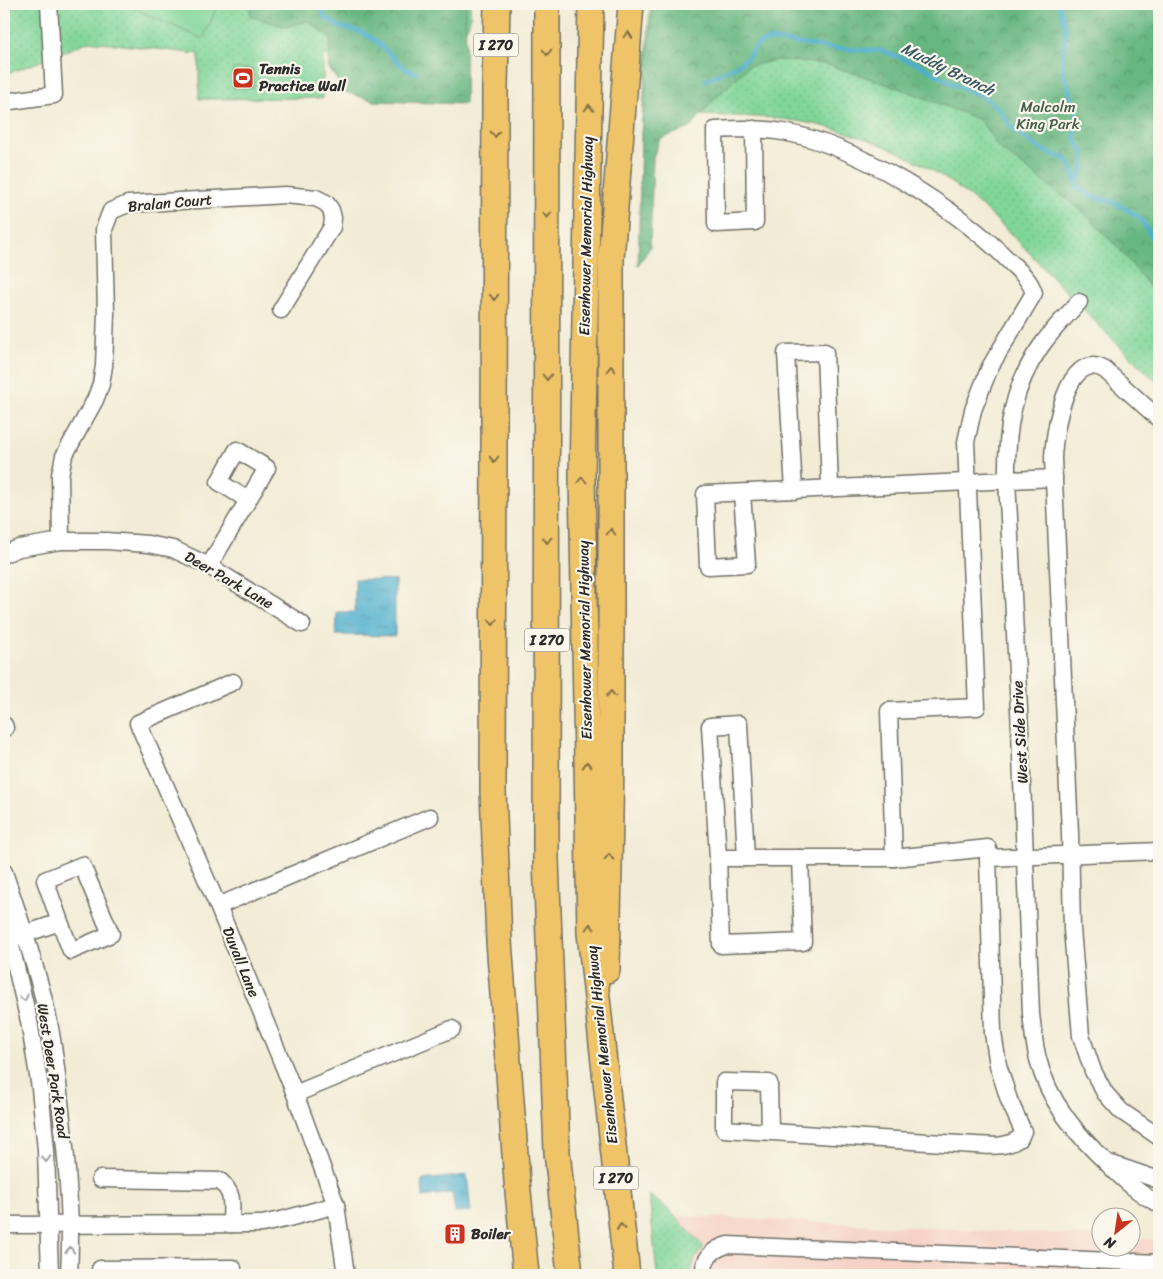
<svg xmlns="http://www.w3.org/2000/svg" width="1163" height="1279" font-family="Sriracha,sans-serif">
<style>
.built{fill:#f6d1c5}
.green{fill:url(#green-dots);stroke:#568062}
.forest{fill:url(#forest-crowns);stroke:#4a7156}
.pitch{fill:#80d699;stroke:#568062}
.water{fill:url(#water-ripples);stroke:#3c6d7c}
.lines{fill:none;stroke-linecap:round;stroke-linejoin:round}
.stream{stroke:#4eafcd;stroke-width:4.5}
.minor-casing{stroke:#716f67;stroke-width:19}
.highway-casing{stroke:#716f67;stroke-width:28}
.minor{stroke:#fff;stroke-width:16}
.highway{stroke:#efc469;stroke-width:25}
.oneway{stroke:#837047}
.oneway2{stroke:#a0a0a0}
.labels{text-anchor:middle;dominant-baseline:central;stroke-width:4.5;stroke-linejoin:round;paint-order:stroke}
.shield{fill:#fbf7ec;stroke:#696865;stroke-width:1}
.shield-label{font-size:14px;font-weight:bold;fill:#2b2b2b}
.poi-label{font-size:15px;font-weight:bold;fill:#2b2b2b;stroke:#fbf7ec;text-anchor:start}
.park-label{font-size:15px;fill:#445e4c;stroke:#fbf7ec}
.street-label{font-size:15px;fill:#2b2b2b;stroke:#fbf7ec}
.water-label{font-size:16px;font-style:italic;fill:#375964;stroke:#fbf7ec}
</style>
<defs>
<pattern id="green-dots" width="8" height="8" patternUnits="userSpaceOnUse" patternTransform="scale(1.25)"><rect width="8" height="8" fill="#80d699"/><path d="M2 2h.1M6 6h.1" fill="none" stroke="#6fb884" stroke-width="1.8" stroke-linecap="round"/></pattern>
<pattern id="forest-crowns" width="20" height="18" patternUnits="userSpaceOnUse" patternTransform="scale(1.25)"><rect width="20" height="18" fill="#68b781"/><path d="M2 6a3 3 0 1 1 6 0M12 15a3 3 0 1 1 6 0" fill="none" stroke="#56956a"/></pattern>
<pattern id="water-ripples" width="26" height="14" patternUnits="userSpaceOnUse" patternTransform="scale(1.25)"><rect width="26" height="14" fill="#4eafcd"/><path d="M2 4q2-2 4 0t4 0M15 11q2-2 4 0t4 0" fill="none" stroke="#418fa7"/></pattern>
</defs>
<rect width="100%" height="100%" fill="#fbf7ec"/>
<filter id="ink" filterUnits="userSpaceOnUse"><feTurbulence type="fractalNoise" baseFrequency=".02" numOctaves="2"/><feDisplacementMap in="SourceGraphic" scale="10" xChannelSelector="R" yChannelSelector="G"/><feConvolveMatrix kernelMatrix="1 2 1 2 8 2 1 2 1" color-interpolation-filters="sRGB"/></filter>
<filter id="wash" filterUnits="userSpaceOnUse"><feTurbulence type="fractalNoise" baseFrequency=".0096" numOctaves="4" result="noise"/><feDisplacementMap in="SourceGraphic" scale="20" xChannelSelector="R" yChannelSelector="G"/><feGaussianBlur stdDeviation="1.12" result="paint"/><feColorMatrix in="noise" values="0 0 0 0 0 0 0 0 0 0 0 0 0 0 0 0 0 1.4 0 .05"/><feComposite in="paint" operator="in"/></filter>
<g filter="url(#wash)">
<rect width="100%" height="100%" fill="#f2ecd6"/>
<path class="built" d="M665,1215L1100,1236V1246H1130L1131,1238L1159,1240V1275H670Z"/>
<g class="green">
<path d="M4,4H470C471,15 471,23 464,32L386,53L323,55V98L199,99V54L89,41L52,57L4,75Z"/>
<path d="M650,4H653L641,134Z"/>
<path d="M654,4H1159V384C1132,359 1106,333 1081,307C1039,265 1001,218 953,184C911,154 864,135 814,124C771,115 726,116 682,115Z"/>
<path d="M649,1195L670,1211L704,1247L695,1259L690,1275H657Z"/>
</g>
<g class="forest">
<path d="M250,4H466L465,104L375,101L345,92L328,67L331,38L308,21L286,27L250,16Z"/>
<path d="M653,4H1159V298L1120,250L1085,213L999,148L980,120L907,91L826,64L778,60L749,66L713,100L690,128L660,139L653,157L650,248L638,265L641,134Z"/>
</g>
<g class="pitch">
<path d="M124,4H218L203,39Z"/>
<rect x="233" y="69" width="20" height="19"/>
</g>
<g class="water">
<path d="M355,579L395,580V636L336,635L337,612H355Z"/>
<path d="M467,1175L471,1211L455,1212L452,1193L423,1197L422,1180Z"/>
</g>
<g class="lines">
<g class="stream">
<path d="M327,4L322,9L325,17L338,26L361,32L376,41L405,69L417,73"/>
<path d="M1059,4C1060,13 1065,20 1065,30C1065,41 1062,53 1063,65C1064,81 1073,97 1076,113C1081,134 1066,133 1084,152V166L1076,185"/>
<path d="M706,80L736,66L747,58L759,43L771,40L831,48L882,51L920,65L955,85L984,97L999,109L1011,127L1029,142L1048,153L1066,159L1073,171L1076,186L1090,196L1114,202L1139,217L1159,248"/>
</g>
</g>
</g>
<g filter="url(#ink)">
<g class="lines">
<g class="minor-casing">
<g id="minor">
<path d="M4,102L54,95L49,4"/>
<path d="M754,129L755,222L716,224L715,130C738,129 760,128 783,132C857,145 956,208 1009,261C1019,271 1030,279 1034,293L990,367L973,410L966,442L977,707L889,711L894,858"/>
<path d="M1079,302C1066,316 1052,330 1041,346C1012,387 1006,431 1007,480L1020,729L1031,1014C1033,1029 1034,1045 1038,1059C1048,1101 1077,1135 1108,1164C1124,1180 1139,1194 1159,1204"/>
<path d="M1159,419L1105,370C1066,347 1054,434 1053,458L1070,833L1072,929L1081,1036L1093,1071L1105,1093L1121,1111L1159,1137"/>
<path d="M794,491L786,353L825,352L830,487"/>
<path d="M742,493L747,564L708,566L705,494L1054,478"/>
<path d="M61,541L60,475L64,456L95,400L101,384L104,366L106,314L104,229L111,211L128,204L285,195L316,198L326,203L331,210L333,218L332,227L281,310"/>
<path d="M4,554L19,548L61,541H106L148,544L173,549L209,566L302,624"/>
<path d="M209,566L267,468L237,450L219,482L248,500"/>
<path d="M233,682L138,723L218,906L295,1094L336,1205L346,1275"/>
<path d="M4,725L5,728"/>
<path d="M718,858H894L988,848V858L1159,851"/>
<path d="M746,858L739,724L710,726L718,858L721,945L803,942L800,858"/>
<path d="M4,872C20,920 37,968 48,1017C55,1051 58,1085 62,1119C68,1171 72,1223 69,1275"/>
<path d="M218,906L430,817"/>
<path d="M4,917L29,1021L40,1088L46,1150L50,1275"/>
<path d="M16,937L60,922L71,951L111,934L82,865L45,880L60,922"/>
<path d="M295,1094L452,1029"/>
<path d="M770,1131L769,1083L724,1082V1129L975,1145C992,1146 1006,1148 1020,1138L1023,1131L1009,1100L998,1065L993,1033L988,858"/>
<path d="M1112,1164L1159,1180"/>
<path d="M100,1179L220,1181C235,1194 231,1205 231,1224"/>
<path d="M4,1225L262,1224L285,1219L336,1205"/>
<path d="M100,1269L233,1268"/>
<path d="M703,1275C704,1258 712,1249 728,1245L1159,1263"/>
</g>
</g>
<g class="highway-casing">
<g id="highway">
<path d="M497,4L495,86L493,791L499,941L517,1181L526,1275"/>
<path d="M547,4L546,859L557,1152L570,1275"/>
<path d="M591,4L582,476L590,933L627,1275"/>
<path d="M607,970L611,763V259L631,4"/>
</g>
</g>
<use href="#minor" class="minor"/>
<use href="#highway" class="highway"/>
</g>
<defs><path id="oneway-chevron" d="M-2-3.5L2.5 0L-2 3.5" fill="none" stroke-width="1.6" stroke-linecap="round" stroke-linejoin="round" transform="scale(1.25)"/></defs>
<g class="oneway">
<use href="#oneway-chevron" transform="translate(628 35) rotate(-85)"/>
<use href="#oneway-chevron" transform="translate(547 52) rotate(90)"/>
<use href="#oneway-chevron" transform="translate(589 108) rotate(-89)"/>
<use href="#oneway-chevron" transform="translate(495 134) rotate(90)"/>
<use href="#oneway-chevron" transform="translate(547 215) rotate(90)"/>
<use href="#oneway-chevron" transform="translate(494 297) rotate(90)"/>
<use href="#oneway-chevron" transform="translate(611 369) rotate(-90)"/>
<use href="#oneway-chevron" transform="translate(547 377) rotate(90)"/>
<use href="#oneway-chevron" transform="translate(494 459) rotate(90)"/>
<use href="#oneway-chevron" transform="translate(582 480) rotate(-90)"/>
<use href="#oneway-chevron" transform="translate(611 532) rotate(-90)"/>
<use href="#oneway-chevron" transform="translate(547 540) rotate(90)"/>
<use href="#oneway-chevron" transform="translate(493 622) rotate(90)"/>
<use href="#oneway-chevron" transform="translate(611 694) rotate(-90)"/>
<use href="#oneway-chevron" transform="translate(587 765) rotate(-91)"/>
<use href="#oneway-chevron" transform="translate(609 857) rotate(-89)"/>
<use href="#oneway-chevron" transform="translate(590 927) rotate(-92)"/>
<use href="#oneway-chevron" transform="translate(621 1227) rotate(-96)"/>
</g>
<g class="oneway2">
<use href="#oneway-chevron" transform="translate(24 998) rotate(77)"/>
<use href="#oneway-chevron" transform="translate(46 1159) rotate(89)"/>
<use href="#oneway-chevron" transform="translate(70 1250) rotate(-88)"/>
</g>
</g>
<defs>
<g id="stadium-square" transform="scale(1.125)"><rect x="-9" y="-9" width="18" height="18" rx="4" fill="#c8321e" stroke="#fbf7ec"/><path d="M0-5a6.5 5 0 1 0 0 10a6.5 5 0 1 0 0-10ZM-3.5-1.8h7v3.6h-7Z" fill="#fff"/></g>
<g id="building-square" transform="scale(1.125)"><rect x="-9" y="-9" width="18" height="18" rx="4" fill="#c8321e" stroke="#fbf7ec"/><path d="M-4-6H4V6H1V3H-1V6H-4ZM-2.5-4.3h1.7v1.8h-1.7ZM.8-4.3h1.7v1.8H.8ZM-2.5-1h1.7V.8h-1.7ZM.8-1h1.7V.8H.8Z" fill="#fff"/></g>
</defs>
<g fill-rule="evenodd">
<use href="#stadium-square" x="243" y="78"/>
<use href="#building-square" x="455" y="1234"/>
</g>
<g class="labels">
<g class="shield">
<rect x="473.5" y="33.5" width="45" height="23" rx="4"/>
<rect x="524.5" y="628.5" width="45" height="23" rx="4"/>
<rect x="593.5" y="1166.5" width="45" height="23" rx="4"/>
</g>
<g class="shield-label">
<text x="496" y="45">I 270</text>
<text x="547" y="640">I 270</text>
<text x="616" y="1178">I 270</text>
</g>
<g class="poi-label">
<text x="259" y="69">Tennis<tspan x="259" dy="17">Practice Wall</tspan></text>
<text x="471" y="1234">Boiler</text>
</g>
<g class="park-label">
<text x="1048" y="107">Malcolm<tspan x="1048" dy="17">King Park</tspan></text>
</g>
<g class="street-label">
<text transform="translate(170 203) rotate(-5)">Bralan Court</text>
<text transform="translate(586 236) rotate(-89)">Eisenhower Memorial Highway</text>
<text transform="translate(229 580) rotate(30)">Deer Park Lane</text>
<text transform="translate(585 640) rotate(-91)">Eisenhower Memorial Highway</text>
<text transform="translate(1020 732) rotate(-93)">West Side Drive</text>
<text transform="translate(241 962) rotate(68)">Duvall Lane</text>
<text transform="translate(602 1045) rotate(-96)">Eisenhower Memorial Highway</text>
<text transform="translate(53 1071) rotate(81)">West Deer Park Road</text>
</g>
<g class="water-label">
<text transform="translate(948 69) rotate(26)">Muddy Branch</text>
</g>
</g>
<rect width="1163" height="1279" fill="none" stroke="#fbf7ec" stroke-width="20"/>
<g transform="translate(1116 1232) rotate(210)"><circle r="24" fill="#fbf7ec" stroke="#a8a59f"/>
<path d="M0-4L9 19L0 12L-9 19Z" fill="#c8321e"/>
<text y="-8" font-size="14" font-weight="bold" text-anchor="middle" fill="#2b2b2b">N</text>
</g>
</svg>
